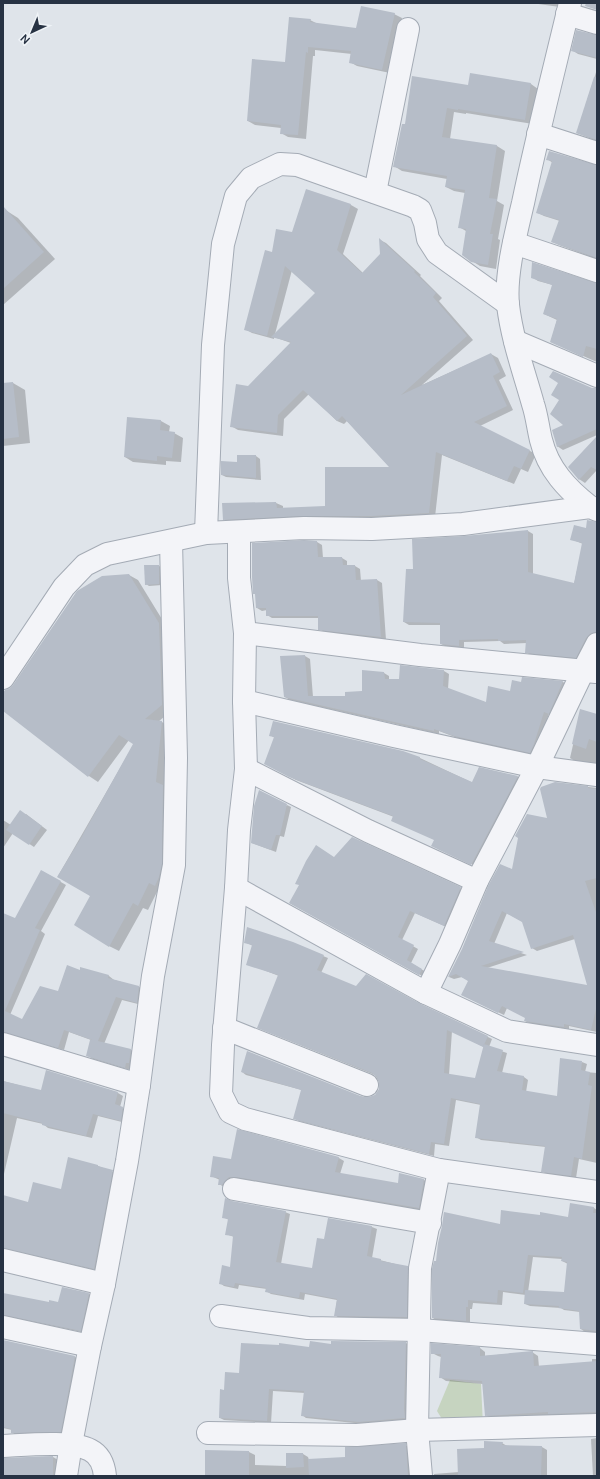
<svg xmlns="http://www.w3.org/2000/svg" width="600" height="1479" font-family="Manrope,sans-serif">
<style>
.green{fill:#c6d4c0}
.shadow{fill:#0003;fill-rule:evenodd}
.building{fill:#b6bdc8;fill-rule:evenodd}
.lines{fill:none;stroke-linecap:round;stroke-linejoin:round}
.minor-casing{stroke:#a4abb5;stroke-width:24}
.minor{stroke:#f3f4f8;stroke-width:22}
</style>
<rect width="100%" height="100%" fill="#dfe4ea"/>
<path class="green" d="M450,1380L481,1384L483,1426L447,1427L437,1411Z"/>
<g class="shadow">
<path d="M531,3H561L560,7Z"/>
<path d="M394,14L402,18L390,73L357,66L350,62L352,54L315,50V56H313L306,139L288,137L281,133V128L255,125L248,121L286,63L310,20L318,24L357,29Z"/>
<path d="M597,36V59L578,54L572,50Z"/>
<path d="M597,69V141L577,133Z"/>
<path d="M531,84L538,89L533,124L466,113V114L454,112L450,139L497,146L505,151L497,201L504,205L498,239L500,240L496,269L480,266L472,261L466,231L459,227L465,193L454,191L446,187L447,179L402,171L394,166L406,125L469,86Z"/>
<path d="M547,159L597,166V259L559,245L553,242L560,221L544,216L538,213L553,163Z"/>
<path d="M306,191L351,205L358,209L343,254L363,273L381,255L380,240L386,243L421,275L420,276L442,298L439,301L473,340L422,385L491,354L498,358L506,376L499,380L513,410L480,426L536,454L528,472L521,469L514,484L442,455L435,517L230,523L224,519L223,504L276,503L283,506V509L326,507L391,468L347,421L344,424L337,421L309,394L284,419L283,436L238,430L231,426L249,387L291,343L274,337V339L252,333L245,329L272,253L293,234ZM292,270L316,293L275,334Z"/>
<path d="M7,211L18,218L55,259L3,305V215Z"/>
<path d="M532,277L597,284V362L551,342L557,320L544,314L553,285L538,281Z"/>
<path d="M13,383L25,390L30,443L3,446V385Z"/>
<path d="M592,388L597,389V435L563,450L557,446L565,426Z"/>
<path d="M128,418L161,421L170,426L169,432L174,433L183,438L181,462L166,461V465L133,462L125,457Z"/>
<path d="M597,437V470L585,483L579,479Z"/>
<path d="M256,456L260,459L261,480L226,477L222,475L238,463Z"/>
<path d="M528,531L533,534V574L574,584L583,544L571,539L597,531V636L581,660L531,655L526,652L527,643L504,644L500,641L464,642V649L447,647L441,644V625H409L404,622L414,570Z"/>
<path d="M317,542L322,545L323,558H342L347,561V566H355L360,569L361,581L377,580L382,583L386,640L325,632L319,629V618H272L267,615V610L262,611L257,608Z"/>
<path d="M159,566L161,567L162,585L149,586L146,584Z"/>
<path d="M129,575L138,580L168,629L171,711L158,722H162L171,728V869L159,888L148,910L143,908L119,951L109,946L91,896L58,876L134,744L129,740L98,782L89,776L3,710V695Z"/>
<path d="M305,656L310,659L313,697H346L362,692L384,673L389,676V680H400L401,666L444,671L449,674L448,689L487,703L511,692L522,683L523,678L563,682L568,685L554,716L549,714L535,755L460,739L439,731V734L290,700L285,697Z"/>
<path d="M581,710L597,715V764L575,761L570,758Z"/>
<path d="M270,735L420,758L473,783L479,768L518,777L524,780L478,867L438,849L435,840L394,817L296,780L272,767L275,738Z"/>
<path d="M555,783L597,788V1032L569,1026V1029L531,1024L525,1021L526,1017L507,1008L504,1015L462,995L469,981L462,977L454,979L449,977L463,949L512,871L548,819ZM507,913L523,922L532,948L537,951L575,939L588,986L487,968L527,955L494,944Z"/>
<path d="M287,805L291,807L284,837L280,836L276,852L252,843Z"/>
<path d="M26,814L47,830L34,847L13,833L3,848V820L11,825Z"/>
<path d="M334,858L460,888L465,891L449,928L415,913L402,940L418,949L411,963L426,972L424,977L290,903Z"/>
<path d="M42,871L66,885L41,931L45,934L10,1015L23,1021L58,993L81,969L109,976L114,980L139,987L144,990L142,1005L122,1000L104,1044L131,1050L136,1053L130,1070L93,1059L88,1056L91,1040L69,1032L64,1050L13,1035L7,1034L3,1036V916L15,920Z"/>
<path d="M245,942L323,956L328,958L321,973L356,988L420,1005L488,1037L492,1039L489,1047L507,1053L502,1073L524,1077L528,1080L526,1092L558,1098L582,1062L587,1064L585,1072L597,1073V1163L579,1159L576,1178L547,1174L542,1171L546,1147L481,1140L476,1137L481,1105L456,1100L449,1146L435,1144L434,1156L299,1121L294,1118L302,1090L246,1075L242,1072L369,1098L376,1095L380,1090V1083L375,1075L263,1030L279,976L248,964L253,946ZM452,1031L484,1047L476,1079L449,1075Z"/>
<path d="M3,1081L41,1091L118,1093L123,1096L120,1107L128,1111L126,1123L98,1116L92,1138L48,1128L43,1124L17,1118L4,1174H3Z"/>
<path d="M238,1130L339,1158L344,1161L340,1174L399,1184L400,1174L424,1180L429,1183L424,1211L242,1179L235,1180L224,1187L219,1184L220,1180L211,1176L232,1160Z"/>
<path d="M69,1159L98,1166L118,1174L99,1271L12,1250L5,1251L3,1252V1212L62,1190Z"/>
<path d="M232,1202L285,1212L290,1214L281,1264L313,1270L325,1240L329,1219L372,1227L377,1229L372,1258L407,1267L412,1270L411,1319L339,1318L335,1315L337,1300L305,1294L304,1300L271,1294L266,1291L267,1289L239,1285L238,1289L224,1286L220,1283L231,1268L234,1237L226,1234L229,1220L223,1217Z"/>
<path d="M571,1204L594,1208L597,1210V1333L585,1332L581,1329L580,1312L564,1310L561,1308L530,1306L525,1304L526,1295L503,1292L502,1305L473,1303L472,1309H470V1323L437,1321L433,1318L501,1225L541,1216L569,1218ZM533,1257L562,1259V1261L568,1264L565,1293L528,1292Z"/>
<path d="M3,1294L50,1303H59L89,1294L94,1297L86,1333L11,1317L3,1319Z"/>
<path d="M3,1341L75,1357L80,1360L66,1434L17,1436L12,1432V1430L3,1428Z"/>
<path d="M406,1343L410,1346L409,1421L364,1424L306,1418L302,1415L305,1393L273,1391L271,1423L224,1420L220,1418L225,1391L240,1374L310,1348L332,1345Z"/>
<path d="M480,1348L485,1352V1356L532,1352L538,1356L539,1367L592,1363V1359H597V1415L555,1416L552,1415L491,1418L486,1415L483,1384L446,1381L440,1377L441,1357L438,1356L432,1353Z"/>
<path d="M597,1438V1476H593L591,1439Z"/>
<path d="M502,1443L507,1446L542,1447L547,1450V1476H434V1474L459,1472L485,1449Z"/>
<path d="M405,1445L411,1448L413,1476H206V1451L249,1452L255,1455V1465L287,1466L303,1454L308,1457L309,1460L346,1458Z"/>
<path d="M53,1457L58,1460V1476H3V1459Z"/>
</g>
<g class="building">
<path d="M586,3H597V10L585,6Z"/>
<path d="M361,6L395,13L382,70L349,63L351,51L308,47V53L306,52L298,135L280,134L281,125L247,121L252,59L285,62L289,17L311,19L310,22L356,28Z"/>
<path d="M576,30L597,35V58L571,51Z"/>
<path d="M470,73L531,83L525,120L458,109V110L447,108L442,137L497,145L489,198L497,199L490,234H493L488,265L471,262L462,255L466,229L458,228L465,190L445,187L447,176L393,167L402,124H405L412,76L468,85Z"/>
<path d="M594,77H597V140L576,133Z"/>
<path d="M549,151L597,165V258L551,242L559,220L536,213L552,161L546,160Z"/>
<path d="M306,189L351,204L337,250L362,273L380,254L379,238L415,271L414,272L436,293L433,297L467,336L401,395L491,353L500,372L493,376L507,406L474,422L530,450L521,469L514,466L507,481L436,452L429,513L372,516H303L223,520L222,503L276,502L277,508L325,506V467H389L342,416L337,421L303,390L278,415L277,433L230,427L236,384L248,386L291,342L271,337L315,293L285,266L267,336L244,330L265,250L272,252L276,229L292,232Z"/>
<path d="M3,206L44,252L3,289Z"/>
<path d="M532,262L597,283V349L586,346L583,357L550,342L557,319L543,314L552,285L531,278Z"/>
<path d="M553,371L592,388H597V429L557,447L552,430L563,425L550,414L559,400L551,395L558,383L549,377Z"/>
<path d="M13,382L19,437L3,439V383Z"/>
<path d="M127,417L161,420L160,430L175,432L172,458L157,456V461L124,457Z"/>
<path d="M597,436V470L591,467L579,480L568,467Z"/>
<path d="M237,455H256V478L221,475V461L237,462Z"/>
<path d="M587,520L597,522V632L591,633L586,638L576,658L525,653L526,640L498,641V639L459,640V646L440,644V623L403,622L406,569H413L412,539L464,536L528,530V572L574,583L582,543L570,540L574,525L586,528Z"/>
<path d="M304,540L317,541L318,557H342L343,565H355L356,580L377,579L381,637L318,630V616H266V608H256L255,594H253L252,577V543Z"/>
<path d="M144,565H159V584L145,585Z"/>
<path d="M129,574L159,623L162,705L145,719L162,721L156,782L163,785L162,864L159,877L155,886L149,883L138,906L133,903L109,947L74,925L90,896L57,877L81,838L133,744L119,735L88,777L3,711V693L5,690L9,689L13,685L77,591L102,576Z"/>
<path d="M305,655L308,696H345V692L362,691V670L384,672L385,679H399L400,665L444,670L443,686L486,702L488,686L510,691L512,680L521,682L522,677L563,681L549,714L544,712L534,744L530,753L454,736L434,729V731L284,697L280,656Z"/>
<path d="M580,709L597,714V742L589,739L586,749L572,744Z"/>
<path d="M273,721L403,751L420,757V759L472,782L479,767L518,776L471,865L431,846L434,840L391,821L393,816L289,777L264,764L274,737L269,736Z"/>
<path d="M555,782L588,786V788L597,789V878L585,881L597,915V1005L591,1030L564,1024V1027L524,1021L525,1018L502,1006L498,1013L461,995L468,981L456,974L448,977L462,949L488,886L500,864L512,869L518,838L515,836L527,814L547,818L540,789L541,787ZM502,911L522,922L531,949L573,935L587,985L481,966L524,952L489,941Z"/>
<path d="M259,790L287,804L280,835H276L271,850L251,843L254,806Z"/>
<path d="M20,810L42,826L29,845L6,830Z"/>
<path d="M352,837L461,887L444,926L410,911L398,937L414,945L407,960L422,969L419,975L289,903L299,885L295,884L306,861L316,845L334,857Z"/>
<path d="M41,870L61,881L35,928L40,930L5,1011L22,1019L40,986L58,991L67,965L80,970V967L109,975L108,978L139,986L137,1003L116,997L98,1041L131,1049L129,1063H126L125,1068L86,1056L90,1040H92L64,1030L58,1048L3,1032V913L15,918Z"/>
<path d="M247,927L293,942L324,955L317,970L356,986L366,974L421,1004L488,1036L483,1047L447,1030L444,1073L475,1078L484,1044L503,1050L497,1071L524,1076L522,1090L557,1096L560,1058L582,1061L581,1070L590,1072L588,1085L592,1086L582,1159L574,1157L571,1176L541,1172L545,1146L475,1138L480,1104L451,1098L444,1144L431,1142L429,1154L293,1119L301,1090L241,1072L247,1051L363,1097H369L375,1095L379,1089V1083L377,1077L372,1073L257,1028L278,975L246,965L252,945L244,943Z"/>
<path d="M46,1070L118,1092L115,1104L123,1107L121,1121L93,1114L86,1136L42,1125V1123L3,1113V1081L41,1090Z"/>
<path d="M237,1129L339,1157L335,1172L398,1183L399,1173L424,1179L419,1208L236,1177H229L225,1181L222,1185H218L219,1178L210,1177L213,1156L231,1159Z"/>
<path d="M68,1157L98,1165V1166L113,1170L94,1269L3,1248V1195L28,1202L33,1182L61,1189Z"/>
<path d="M225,1198L232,1201L286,1211L276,1262L312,1268L317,1238L324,1239L328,1218L372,1226L367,1256L381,1259V1261L408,1266L407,1317L334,1316L337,1299L300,1292L299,1298L265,1292L266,1288L235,1283L234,1287L219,1284L222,1265L230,1267L233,1236L225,1235L228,1219L222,1218Z"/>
<path d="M570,1203L594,1207L593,1213H597V1331L580,1329L579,1311L558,1308L559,1306L524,1304L525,1290L564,1292L567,1262L561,1261L562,1257L528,1255L523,1293L498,1290L497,1303L468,1300V1307H466V1321L432,1318V1269L434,1261H436L438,1243L442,1226L444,1212L500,1224L501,1210L540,1215V1212L568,1217Z"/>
<path d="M62,1287L89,1293L81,1331L3,1315V1293L49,1302V1300L58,1302Z"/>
<path d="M3,1340L75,1356L61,1432L11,1433V1429L3,1427Z"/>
<path d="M310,1341L331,1344V1341L406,1342L404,1409L405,1418L359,1422L301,1416L304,1391L269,1389L267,1421L219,1418L220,1389L224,1390L225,1372L239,1373L241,1343L279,1345V1343L309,1347Z"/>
<path d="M431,1343L480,1347V1356L533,1351L534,1366L597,1361V1412L548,1414V1412L485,1416L482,1381L439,1378L441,1354H431Z"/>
<path d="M484,1441L503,1442L502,1445L542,1446L541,1476H458L457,1449L484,1448Z"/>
<path d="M406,1443L408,1476H309L308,1459L345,1457V1447Z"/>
<path d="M205,1450L249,1451V1476H205Z"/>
<path d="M286,1453H303L304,1467L286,1468Z"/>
<path d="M53,1456V1475L3,1476V1458Z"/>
</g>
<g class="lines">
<g class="minor-casing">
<g id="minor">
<path d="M570,3C554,70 537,136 523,203C516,233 505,274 508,305C512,339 524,372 533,404C537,416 538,428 541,440C548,469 567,489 590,507"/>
<path d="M567,14L597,23"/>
<path d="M538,134L597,153"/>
<path d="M375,192L408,29"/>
<path d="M514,243L597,271"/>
<path d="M515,341L597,376"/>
<path d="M239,532V578L245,633L244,701L246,769L239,830L236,888L223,1045L221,1094L230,1112L245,1119L439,1170L597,1192"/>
<path d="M206,533L213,345L223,244L236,196L251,178L280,164L297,165L413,206L420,210L425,223L428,239L437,253L508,304"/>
<path d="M245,633L420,655L596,672"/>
<path d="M3,678L64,587L85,565L107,554L206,533L304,528L372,529L463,524L590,507L597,510"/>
<path d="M244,701L394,736L537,767L597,775"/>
<path d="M246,769L368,831L477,881"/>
<path d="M236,888L426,993L507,1031L597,1045"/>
<path d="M426,993L450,944L477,881L537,767L583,671L597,644"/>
<path d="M224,1028L367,1085"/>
<path d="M3,1044L139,1085"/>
<path d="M234,1189L430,1223"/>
<path d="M3,1260L104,1284"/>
<path d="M221,1316L308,1328L420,1330L597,1344"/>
<path d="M3,1327L90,1346"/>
<path d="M208,1433L357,1435L417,1430L597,1425"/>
<path d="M3,1446C25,1445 72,1440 90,1450C100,1455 104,1466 105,1476"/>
<path d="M66,1476L71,1444L90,1346L104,1284L127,1161L139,1085L153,976L174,865L176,758L171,541"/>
<path d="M421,1476L417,1430L420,1268L439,1170"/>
</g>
</g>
<use href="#minor" class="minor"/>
</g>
<rect width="600" height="1479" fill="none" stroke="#273243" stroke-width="8"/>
<g transform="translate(32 32) rotate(224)" stroke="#eff3f7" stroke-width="3" paint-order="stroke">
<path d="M0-3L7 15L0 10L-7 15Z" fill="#273243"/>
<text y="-6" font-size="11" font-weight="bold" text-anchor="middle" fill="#273243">N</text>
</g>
</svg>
